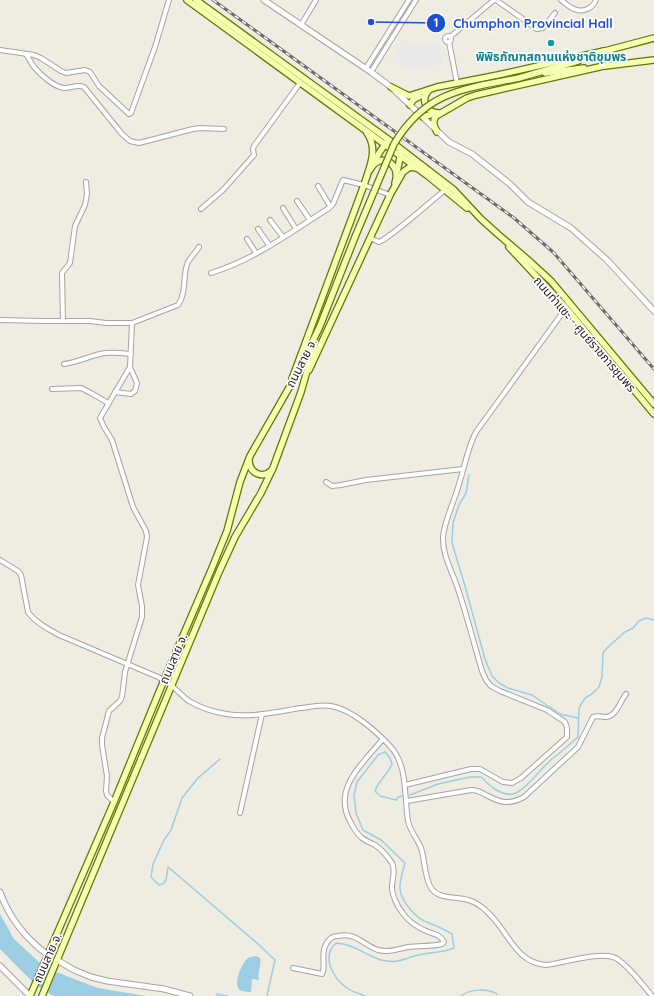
<svg xmlns="http://www.w3.org/2000/svg" width="654" height="996" font-family="Quicksand,'Noto Sans Thai',sans-serif">
<style>
.parking{fill:#e9e9e9}
.water{fill:#9dcde2}
.lines{fill:none;stroke-linecap:round;stroke-linejoin:round}
.stream{stroke:#9dcde2;stroke-width:1.5}
.minor-casing{stroke:#a4a4a4;stroke-width:6}
.tertiary-casing{stroke:#a4a4a4;stroke-width:7}
.secondary-casing{stroke:#617700;stroke-width:8}
.minor{stroke:#fff;stroke-width:4}
.tertiary{stroke:#fff;stroke-width:5}
.secondary{stroke:#f5ffaf;stroke-width:5.5}
.rail-casing{stroke:#6b6b6b;stroke-width:3}
.rail{stroke:#fff;stroke-width:1.5;stroke-dasharray:4.5;stroke-linecap:butt}
.secondary-bridge-casing{stroke:#617700;stroke-width:8;stroke-linecap:butt}
.secondary-bridge{stroke:#f5ffaf;stroke-width:5.5}
.culture-dot{fill:#0f9aa8;stroke:#fff;stroke-width:1.5}
.labels{text-anchor:middle;dominant-baseline:central;stroke-width:3.5;stroke-linejoin:round;paint-order:stroke}
.culture-label{font-size:12px;font-weight:bold;fill:#0d838f;stroke:#fff}
.street-label{font-size:12px;fill:#1d1d1d;stroke:#fff}
.leader{fill:none;stroke:#1d4ed8;stroke-width:1.5}
.callout-dot{fill:#1d4ed8;stroke:#fff;stroke-width:1.5}
.mark-label{font-size:12px;text-anchor:middle;font-weight:bold;fill:#fff}
.callout-label{font-size:13px;text-anchor:middle;font-weight:bold;fill:#1d4ed8;stroke:#fff;stroke-width:3.5;stroke-linejoin:round;paint-order:stroke}
</style>
<rect width="100%" height="100%" fill="#efece1"/>
<path class="parking" d="M404,40L416,47L438,42L443,64L414,70L406,68L392,59Z"/>
<g class="water">
<path d="M0,914L14,939L40,963L56,972L98,988L146,996H54C33,986 17,965 0,949Z"/>
<path d="M256,956L260,958C262,966 257,972 259,980L252,979L251,992C247,992 242,992 239,989C233,983 242,963 247,959C249,957 252,957 256,956Z"/>
</g>
<g class="lines">
<g class="stream">
<path d="M469,475L466,493L459,505L453,523L452,543L465,586L485,659L492,676L499,683L508,688L532,695L560,714L578,718"/>
<path d="M220,759L198,778L182,798L171,830L164,840L153,864L151,877L159,885L163,884L166,880L168,867L257,943L275,960L267,996"/>
<path d="M410,795L438,784L470,777H481C489,785 500,796 513,794C524,792 542,767 552,759C561,752 569,745 578,737L579,708L585,698L592,694L599,687L602,677L603,653L608,647L625,632L633,628L639,621L646,618L654,620"/>
<path d="M216,996L217,994L227,996"/>
<path d="M365,996C359,993 352,992 347,988C333,978 321,957 336,943C354,944 365,955 381,960C398,964 403,959 418,955C430,952 442,953 454,948L452,934C443,928 434,925 424,921C414,916 399,898 400,887C400,879 403,871 405,863L381,840L363,830L356,813L354,795L357,782L378,755L385,752L390,758L392,764C388,774 379,780 375,791L380,796L396,800L398,797L403,796"/>
<path d="M461,996C470,989 487,988 497,994"/>
</g>
<g class="minor-casing">
<g id="minor">
<path d="M496,0L537,29L543,28L555,13"/>
<path d="M561,0C565,3 570,8 574,9C583,13 593,8 596,0"/>
<path d="M301,25L316,0"/>
<circle cx="448" cy="39" r="3"/>
<path d="M450,37L494,0"/>
<path d="M449,42L457,83"/>
<path d="M0,50L34,55L41,58L61,71L66,73L85,70L90,72L99,86L129,114L131,113L155,47L169,0"/>
<path d="M26,54C29,58 31,63 34,67C41,75 55,88 65,88C72,88 77,84 84,87L122,134L130,141L139,143L193,129L200,128L224,129"/>
<path d="M366,68L409,0"/>
<path d="M371,72L416,0"/>
<path d="M318,186L330,206"/>
<path d="M297,201L310,220"/>
<path d="M283,208L296,229"/>
<path d="M201,209L223,190L254,155L253,149L254,146L300,83"/>
<path d="M270,220L283,237"/>
<path d="M258,229L269,245"/>
<path d="M370,238L379,242L383,240C405,225 424,207 445,190"/>
<path d="M247,239L256,253"/>
<path d="M211,273C254,260 291,232 329,208L333,204L343,180L364,185L390,195"/>
<path d="M0,320L43,321H90L106,323H132L178,305C187,293 182,275 188,262C191,257 196,252 199,247"/>
<path d="M63,321L62,273L70,263L75,226L85,205L87,194L86,182"/>
<path d="M64,364C79,362 91,355 105,353C113,352 122,353 131,354"/>
<path d="M52,389L81,388L91,393L108,403"/>
<path d="M115,392L131,394L135,391L137,383L130,367"/>
<path d="M326,482L332,486L341,485L366,480L463,469"/>
<path d="M0,560L18,571L21,575L28,612C35,622 48,629 59,635L158,677C162,679 167,682 171,685C177,690 182,696 189,701C199,707 214,712 226,714C250,718 276,712 301,708C310,707 321,704 331,706C351,709 376,731 390,746C408,765 404,796 408,821C410,831 417,838 421,848C425,860 424,874 430,886C437,900 454,896 468,900C478,902 487,911 494,919C510,937 518,963 546,965C563,963 597,952 613,957C624,960 644,986 652,996"/>
<path d="M405,785L471,769H480L503,782L512,783L521,778L567,737V728L565,722L547,710L500,691L491,686L486,680L482,671C474,644 467,616 458,589C453,573 442,555 443,537C444,521 455,500 459,484C465,466 467,449 476,432L566,308"/>
<path d="M407,801L471,790C477,790 481,792 486,795C501,803 509,805 524,797L578,747L593,717C598,715 601,717 606,717C617,716 620,701 626,694"/>
<path d="M114,802L107,795L106,791L107,776L102,745V738L109,711L120,701L122,697L125,672L142,617V606L138,585L147,537L146,531L133,507L112,440L104,427L100,418L130,367L132,323"/>
<path d="M240,813L262,714"/>
<path d="M293,968L322,974C327,967 318,950 330,939C332,937 336,936 338,936C356,932 363,945 378,950C389,953 398,949 408,947C420,945 431,947 442,944L444,942C440,934 433,934 426,931C417,927 407,920 402,912C397,906 392,895 392,887C392,879 396,871 392,863C388,857 381,849 375,845C371,843 366,841 362,838C357,834 354,829 351,823C331,789 363,763 383,739"/>
</g>
</g>
<g class="tertiary-casing">
<g id="tertiary">
<path d="M264,0L371,72L391,87L449,142L472,154L510,184L528,202L571,228L607,260L654,311"/>
<path d="M0,892C9,917 26,939 48,955"/>
<path d="M57,960L74,970L91,977L107,981L164,989L190,996"/>
<path d="M0,966L30,996"/>
</g>
</g>
<g class="secondary-casing">
<g id="secondary">
<path d="M187,0L428,176L467,208"/>
<path d="M196,0L389,140L454,190L481,219L500,236L527,259L551,281L654,404"/>
<path d="M601,52L654,38"/>
<path d="M605,66L654,60"/>
<path d="M545,73L584,68"/>
<path d="M519,78L578,61"/>
<path d="M391,87L409,96L437,87L498,75L604,51"/>
<path d="M429,90C420,99 426,113 439,113"/>
<path d="M410,105L413,100L420,96"/>
<path d="M423,117L436,113"/>
<path d="M437,132C434,126 432,122 436,116L467,98L476,95L608,65"/>
<path d="M373,165L379,153L386,143"/>
<path d="M370,170C378,152 402,161 395,183"/>
<path d="M397,172L401,153"/>
<path d="M509,247L566,308L654,414"/>
<path d="M309,370L390,195L403,172L410,167L416,168"/>
<path d="M292,379L364,185C369,168 379,150 367,133"/>
<path d="M249,461C250,474 263,479 272,470"/>
<path d="M30,996L114,802L164,680L212,568L227,531L240,482L250,456L298,372L320,326L355,237"/>
<path d="M42,996L219,572L235,537L261,493L273,468L301,392L315,343"/>
</g>
</g>
<use href="#minor" class="minor"/>
<use href="#tertiary" class="tertiary"/>
<use href="#secondary" class="secondary"/>
<g class="rail-casing">
<path id="rail" d="M213,0L514,218L553,252L654,369"/>
</g>
<use href="#rail" class="rail"/>
<g class="secondary-bridge-casing">
<path id="secondary-bridge" d="M355,237L394,144C426,91 463,89 519,78"/>
</g>
<use href="#secondary-bridge" class="secondary-bridge"/>
</g>
<circle class="culture-dot" cx="551" cy="43" r="4"/>
<g class="labels">
<g class="culture-label">
<text x="551" y="56">พิพิธภัณฑสถานแห่งชาติชุมพร</text>
</g>
<g class="street-label">
<text transform="translate(585 334) rotate(49)">ถนนท่าแซะ - ศูนย์ราชการชุมพร</text>
<text transform="translate(301 363) rotate(-63)">ถนนสาย จ.</text>
<text transform="translate(173 659) rotate(-67)">ถนนสาย จ.</text>
<text transform="translate(47 958) rotate(-66)">ถนนสาย จ.</text>
</g>
</g>
<path class="leader" d="M371 22L436 23"/>
<g class="callout-dot">
<circle cx="371" cy="22" r="4"/>
<circle cx="436" cy="23" r="10"/>
</g>
<g class="mark-label">
<text x="436" y="27">1</text>
</g>
<g class="callout-label">
<text x="533" y="28">Chumphon Provincial Hall</text>
</g>
</svg>
